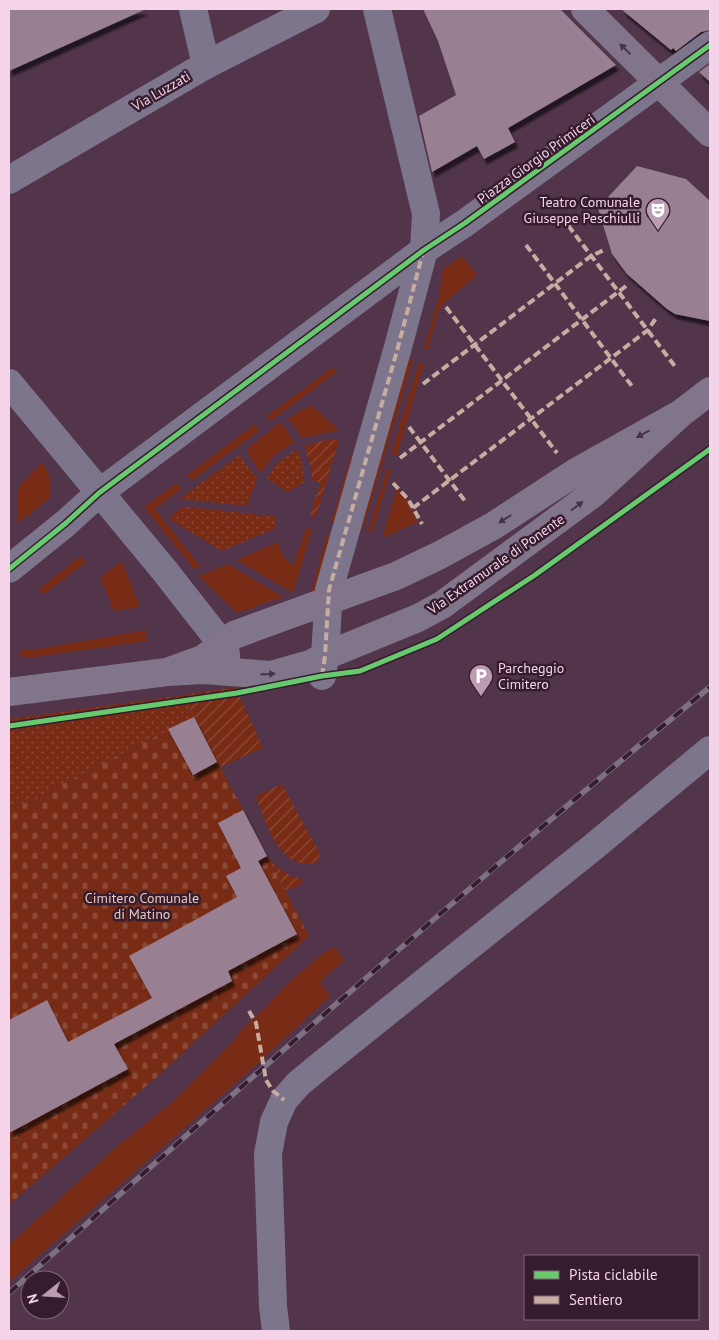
<svg xmlns="http://www.w3.org/2000/svg" width="719" height="1340" font-family="'PT Sans',sans-serif">
<style>
.grass{fill:#792c15}
.cemetery{fill:url(#cemetery-stones)}
.park{fill:url(#park-dots)}
.garden{fill:url(#garden-furrows)}
.building{fill:#987f91;filter:url(#shadow)}
.lines{fill:none;stroke-linecap:round;stroke-linejoin:round}
.street{stroke:#7d758c;stroke-width:28}
.secondary{stroke:#81758b;stroke-width:28}
.rail-casing{stroke:#7d7083;stroke-width:5.5}
.rail{stroke:#351d2e;stroke-width:4;stroke-dasharray:11;stroke-linecap:butt}
.quiet{stroke:#c7aca2;stroke-width:4;stroke-dasharray:8 4;stroke-linecap:butt}
.cycleway-casing{stroke:#351d2e;stroke-width:8}
.cycleway{stroke:#67ca6e;stroke-width:5}
.oneway{fill:#483345}
.labels{text-anchor:middle;dominant-baseline:central;stroke-width:5;stroke-linejoin:round;paint-order:stroke}
.street-label{font-size:14px;fill:#f5d3e9;stroke:#351d2e}
.poi-label{font-size:14px;fill:#f5d3e9;stroke:#351d2e;text-anchor:end}
.park-label{font-size:14px;fill:#e9c9bf;stroke:#351d2e}
</style>
<defs>
<pattern id="cemetery-stones" width="16" height="16" patternUnits="userSpaceOnUse" patternTransform="scale(1.25)"><rect width="16" height="16" fill="#792c15"/><path d="M2 7V4a2 2 0 0 1 4 0v3zM10 15v-3a2 2 0 0 1 4 0v3z" fill="#8d4a37"/></pattern>
<pattern id="park-dots" width="8" height="8" patternUnits="userSpaceOnUse" patternTransform="scale(1.25)"><rect width="8" height="8" fill="#792c15"/><path d="M2 2h.1M6 6h.1" fill="none" stroke="#8d4a37" stroke-width="1.8" stroke-linecap="round"/></pattern>
<pattern id="garden-furrows" width="10" height="10" patternUnits="userSpaceOnUse" patternTransform="scale(1.25)"><rect width="10" height="10" fill="#792c15"/><path d="M-1 1l2-2M0 10L10 0M9 11l2-2" fill="none" stroke="#8d4a37"/></pattern>
<filter id="shadow"><feDropShadow dx="3" dy="5.5" stdDeviation="1" flood-color="#0009"/></filter>
</defs>
<rect width="100%" height="100%" fill="#52354b"/>
<g class="grass">
<path d="M462,256L477,275L443,304L439,310L428,350L424,349L439,296L443,269Z"/>
<path d="M408,358L413,360L363,529L358,528Z"/>
<path d="M419,362L424,364L397,456L391,454Z"/>
<path d="M333,367L337,372L270,421L267,416Z"/>
<path d="M311,405L339,430L302,438L288,418Z"/>
<path d="M281,422L290,435L294,442L276,454L260,473L249,455L247,448Z"/>
<path d="M255,424L259,431L191,481L187,475Z"/>
<path d="M351,456L356,457L336,523L331,522Z"/>
<path d="M42,463C51,474 52,485 49,499L18,523L17,502L19,486Z"/>
<path d="M387,469L391,470L372,533L368,531Z"/>
<path d="M176,483L181,489L155,509L200,566L194,569L144,507Z"/>
<path d="M397,488L407,500L418,522L382,538Z"/>
<path d="M306,528L312,529L293,593L237,560L278,542L283,556L293,566Z"/>
<path d="M327,534L332,535L315,596L309,599Z"/>
<path d="M81,556L86,562L43,595L39,589Z"/>
<path d="M122,561L140,607L114,611L100,577Z"/>
<path d="M228,564L283,597L237,613L199,576Z"/>
<path d="M146,630L147,641L28,658H23L19,655L23,649L32,650Z"/>
<path d="M335,947L344,960L320,982L330,996L257,1064L9,1282V1245L115,1148L175,1100L231,1043L246,1025L264,1009L289,982L323,953Z"/>
</g>
<path class="cemetery" d="M194,717L309,936L160,1074L9,1205V811Z"/>
<g class="park">
<path d="M297,449L302,461L303,483L288,492L276,485L267,478L276,464Z"/>
<path d="M241,454L243,461L257,478L247,506L179,499Z"/>
<path d="M182,507H192L277,517L274,529L222,551L169,519Z"/>
<path d="M183,695L194,717L9,811V719Z"/>
</g>
<g class="garden">
<path d="M325,440H339L316,517L310,516L320,483L312,480V470L304,446Z"/>
<path d="M235,687L263,748L220,767L183,695Z"/>
<path d="M282,784L320,854L318,862C281,875 264,821 256,796Z"/>
<path d="M267,856C277,869 288,876 304,880L297,887L285,890Z"/>
</g>
<g class="building">
<path d="M9,9H146L9,71Z"/>
<path d="M423,9H560L616,65L508,128L515,142L484,159L477,146L432,172L419,116L456,95L438,41Z"/>
<path d="M621,9H710V30L701,32L676,51L673,48L671,50Z"/>
<path d="M710,64V82L699,72Z"/>
<path d="M637,166L686,179L710,201V321L675,314L667,309L627,274L612,254L598,208Z"/>
<path d="M194,717L217,762L193,775L168,729Z"/>
<path d="M243,810L267,856L258,861L297,934L228,971L232,981L114,1044L128,1069L9,1133V1020L47,1000L68,1042L152,998L129,956L237,897L226,876L241,868L218,823Z"/>
</g>
<g class="lines">
<g class="street">
<path d="M193,9L206,65"/>
<path d="M9,180L206,65L316,9"/>
<path d="M9,383L164,570L222,644L226,654V668"/>
<path d="M9,569L66,523L99,493L424,250L465,223L710,45"/>
<path d="M322,676L325,656L329,590L398,347L424,250L426,214L377,9"/>
<path d="M276,1331L273,1306L268,1154L274,1122L284,1100L298,1084L316,1069L592,848L710,750"/>
</g>
<g class="secondary">
<path d="M585,9L710,133"/>
<path d="M680,414L710,391"/>
<path d="M9,692L167,672L204,670L271,675L310,664L325,656L418,618L442,605L594,493L680,414L576,472L493,526L440,555L396,576L234,635L203,659L167,672"/>
</g>
<g class="rail-casing">
<path id="rail" d="M9,1293C239,1088 471,883 710,687"/>
</g>
<use href="#rail" class="rail"/>
<g class="quiet">
<path d="M561,216L677,369"/>
<path d="M526,245L634,389"/>
<path d="M446,307L557,453"/>
<path d="M423,384L591,256L604,250"/>
<path d="M409,427L465,501"/>
<path d="M400,458L626,286"/>
<path d="M393,483L408,499L422,524"/>
<path d="M413,508L648,330L656,318"/>
<path d="M322,676L325,656L329,590L398,347L423,252"/>
<path d="M249,1011L256,1023L266,1080L273,1091L284,1100"/>
</g>
<g class="cycleway-casing">
<g id="cycleway">
<path d="M9,569L66,523L99,493L424,250L465,223L710,45"/>
<path d="M9,726L237,693L322,676L360,671L437,639L535,575L710,449"/>
</g>
</g>
<use href="#cycleway" class="cycleway"/>
</g>
<defs><path id="oneway-solid" d="M-6-.8H1V-3.2L6.5 0L1 3.2V.8H-6Z" transform="scale(1.25)"/></defs>
<g class="oneway">
<use href="#oneway-solid" transform="translate(625 49) rotate(-135)"/>
<use href="#oneway-solid" transform="translate(643 434) rotate(151)"/>
<use href="#oneway-solid" transform="translate(577 506) rotate(-37)"/>
<use href="#oneway-solid" transform="translate(505 519) rotate(148)"/>
<use href="#oneway-solid" transform="translate(268 674) rotate(-3)"/>
</g>
<defs>
<g id="theatre-pin" transform="scale(1.25)"><path d="M0 17L-7.5 6A9.5 9.5 0 1 1 7.5 6Z" fill="#bc9cb2" stroke="#351d2e"/><path d="M-5-5.5Q0-4 5-5.5V0Q5 5 0 6Q-5 5-5 0ZM-3.3-2.5H-1v1.5H-3.3ZM1-2.5H3.3v1.5H1ZM-2.8 1Q0 5.5 2.8 1Z" fill="#fff"/></g>
<g id="parking-pin" transform="scale(1.25)"><path d="M0 17L-7.5 6A9.5 9.5 0 1 1 7.5 6Z" fill="#bc9cb2" stroke="#351d2e"/><path d="M-3.5-5.5H1a3.5 3.5 0 0 1 0 7H-1V5.5H-3.5ZM-1-3.4V-.6H.8a1.4 1.4 0 0 0 0-2.8Z" fill="#fff"/></g>
</defs>
<g fill-rule="evenodd">
<use href="#theatre-pin" x="658" y="210"/>
<use href="#parking-pin" x="481" y="676"/>
</g>
<g class="labels">
<g class="street-label">
<text transform="translate(161 91) rotate(-30)">Via Luzzati</text>
<text transform="translate(536 159) rotate(-36)">Piazza Giorgio Primiceri</text>
<text transform="translate(496 564) rotate(-35)">Via Extramurale di Ponente</text>
</g>
<g class="poi-label">
<text x="640" y="202">Teatro Comunale<tspan x="640" dy="16">Giuseppe Peschiulli</tspan></text>
<text x="498" y="668" text-anchor="start">Parcheggio<tspan x="498" dy="16">Cimitero</tspan></text>
</g>
<g class="park-label">
<text x="142" y="898">Cimitero Comunale<tspan x="142" dy="16">di Matino</tspan></text>
</g>
</g>
<rect width="719" height="1340" fill="none" stroke="#f5d3e9" stroke-width="20"/>
<rect x="524" y="1255" width="175" height="65" fill="#351d2e" stroke="#826679"/>
<rect x="534" y="1271" width="25" height="8" fill="#67ca6e" stroke="#826679"/>
<text x="569" y="1280" font-size="15" fill="#f5d3e9">Pista ciclabile</text>
<rect x="534" y="1296" width="25" height="8" fill="#c7aca2" stroke="#826679"/>
<text x="569" y="1305" font-size="15" fill="#f5d3e9">Sentiero</text>
<g transform="translate(45 1295) rotate(253)"><circle r="24" fill="#351d2e" stroke="#826679"/>
<path d="M0-4L9 19L0 12L-9 19Z" fill="#bc9cb2"/>
<text y="-8" font-size="14" font-weight="bold" text-anchor="middle" fill="#f5d3e9">N</text>
</g>
</svg>
